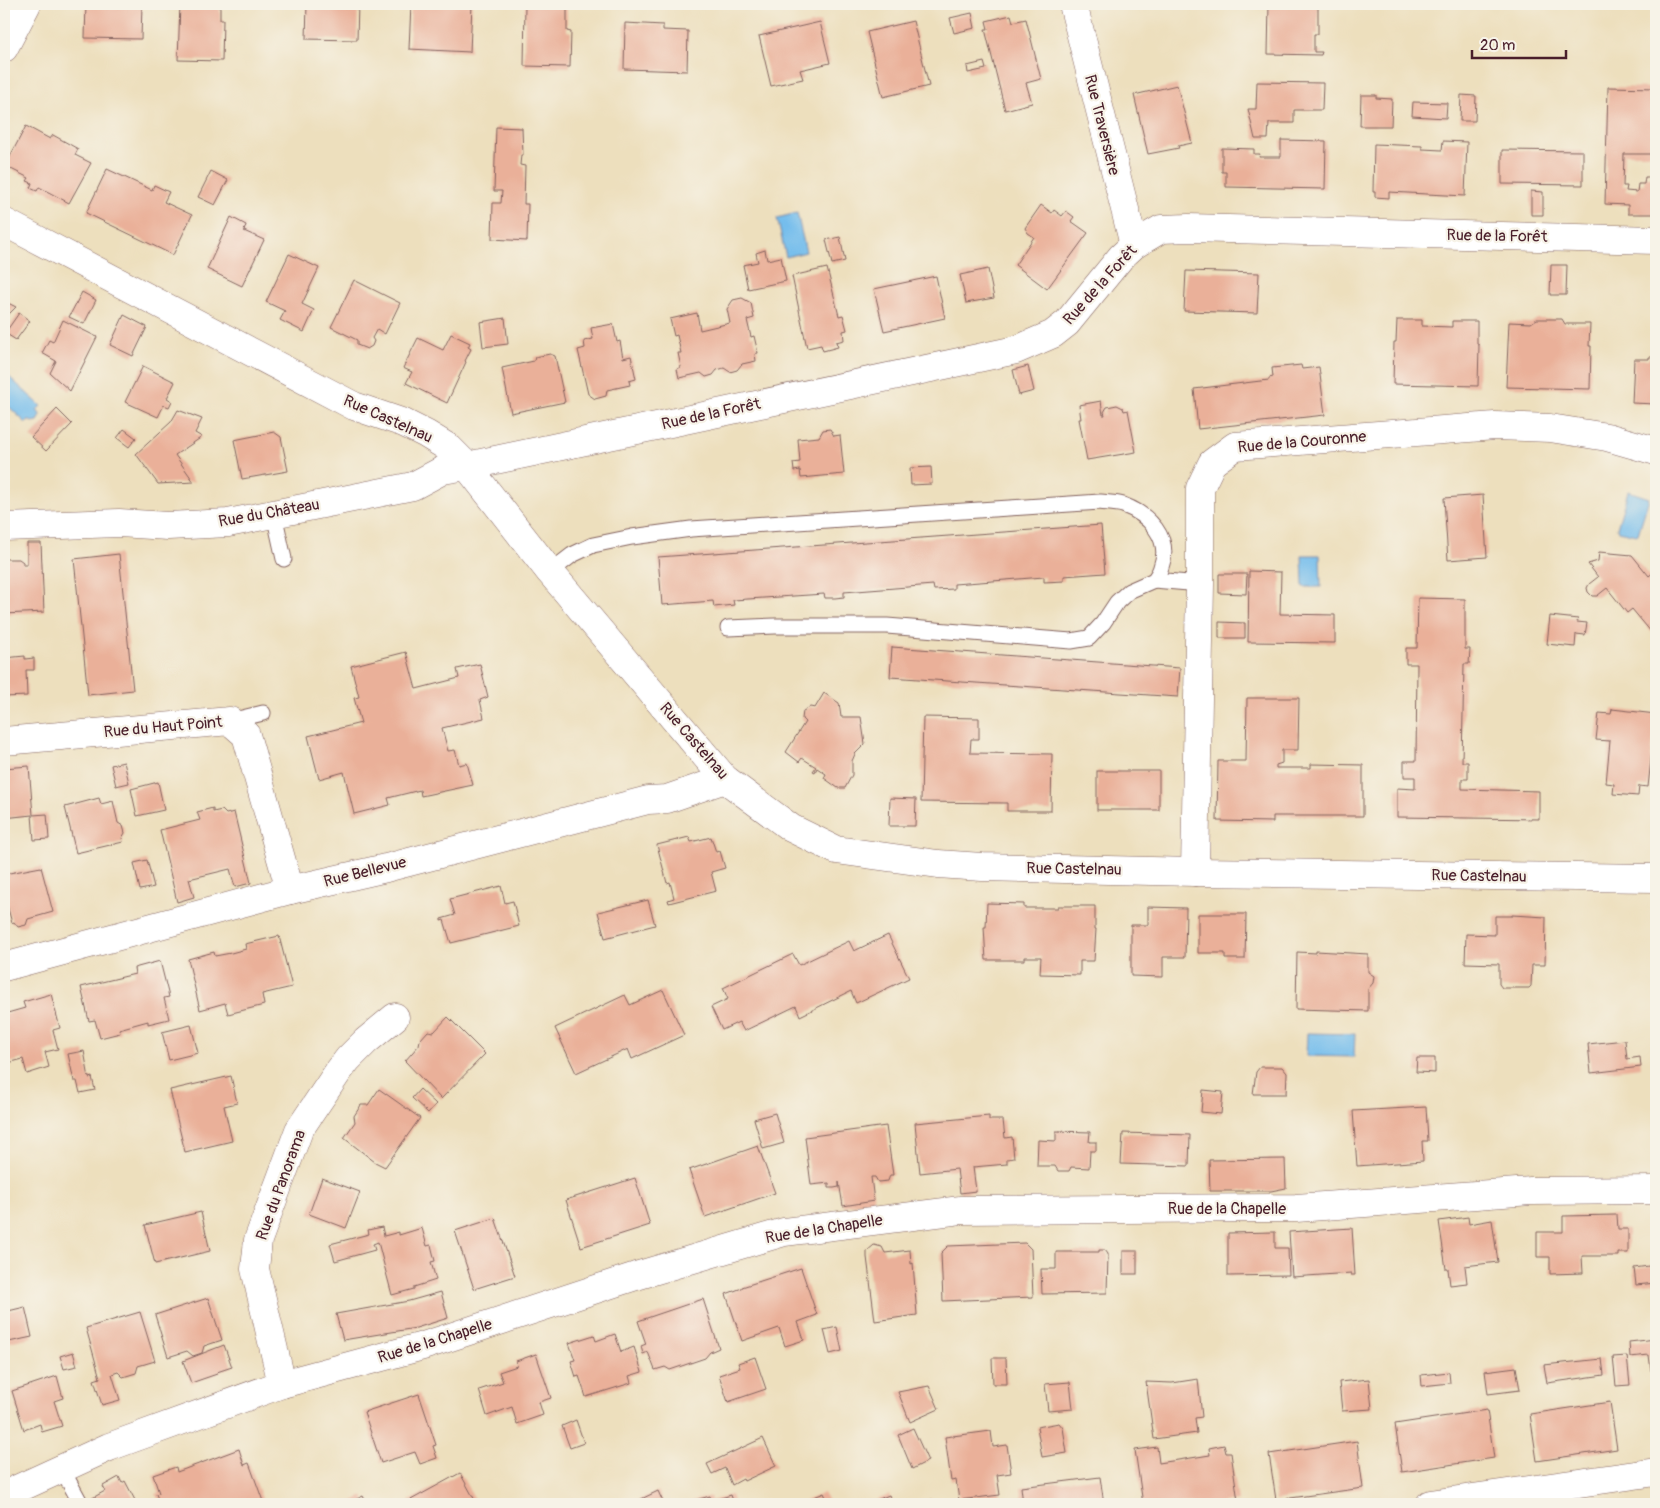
<svg xmlns="http://www.w3.org/2000/svg" width="1660" height="1508" font-family="Pangolin,sans-serif">
<style>
.water{fill:#74bdec;stroke:#5f6e8c}
.building{fill:#eab099}
.lines{fill:none;stroke-linecap:round;stroke-linejoin:round}
.lane-casing{stroke:#83625e;stroke-width:17}
.street-casing{stroke:#83625e;stroke-width:29}
.lane{stroke:#fff;stroke-width:15}
.street{stroke:#fff;stroke-width:28}
.labels{text-anchor:middle;dominant-baseline:central;stroke-width:4.5;stroke-linejoin:round;paint-order:stroke}
.street-label{font-size:16px;fill:#4a1f2b;stroke:#f7f3e8}
</style>
<rect width="100%" height="100%" fill="#f7f3e8"/>
<filter id="ink" filterUnits="userSpaceOnUse"><feTurbulence type="fractalNoise" baseFrequency=".02" numOctaves="2"/><feDisplacementMap in="SourceGraphic" scale="10" xChannelSelector="R" yChannelSelector="G"/><feConvolveMatrix kernelMatrix="1 2 1 2 8 2 1 2 1" color-interpolation-filters="sRGB"/></filter>
<filter id="wash" filterUnits="userSpaceOnUse"><feTurbulence type="fractalNoise" baseFrequency=".0096" numOctaves="4" result="noise"/><feDisplacementMap in="SourceGraphic" scale="20" xChannelSelector="R" yChannelSelector="G"/><feGaussianBlur stdDeviation="1.12" result="paint"/><feColorMatrix in="noise" values="0 0 0 0 0 0 0 0 0 0 0 0 0 0 0 0 0 1.4 0 .05"/><feComposite in="paint" operator="in"/></filter>
<g filter="url(#wash)">
<rect width="100%" height="100%" fill="#eddfbd"/>
<g class="water">
<path d="M797,213L806,252L786,257L777,218Z"/>
<path d="M7,375L41,406L37,410L41,416L38,421L32,422L28,420L26,423L4,402V379Z"/>
<path d="M1628,491L1649,498L1638,534L1636,535L1618,531L1617,528Z"/>
<path d="M1302,555H1320L1321,587H1303Z"/>
<path d="M1307,1033L1355,1034L1354,1057L1306,1056Z"/>
</g>
<g id="blocks">
<g class="building">
<path d="M86,4H142L141,39L85,38Z"/>
<path d="M180,4H220V20H223L222,61L178,60Z"/>
<path d="M307,4H358L357,40L306,39Z"/>
<path d="M411,4H472L470,52L409,49Z"/>
<path d="M525,4H567V31L571,32L570,67L524,66Z"/>
<path d="M1269,4H1318V34H1314V52H1322L1321,55L1268,54Z"/>
<path d="M972,13L975,28L954,33L950,18Z"/>
<path d="M1011,15L1013,22L1026,19L1041,79L1026,83L1032,103L1005,110L985,29H988L986,21Z"/>
<path d="M913,21L929,86L883,97L867,32Z"/>
<path d="M820,22L830,63L800,70L803,79L771,86L759,36Z"/>
<path d="M625,23L663,25V30L688,31L687,71L624,69Z"/>
<path d="M984,62L986,69L968,73L967,66Z"/>
<path d="M1257,82L1323,83L1322,110H1294V123H1269L1268,139H1255L1248,109H1256Z"/>
<path d="M1177,85L1192,143L1178,146L1179,148L1148,154L1134,95Z"/>
<path d="M1608,87L1656,88V154H1624L1623,186H1627L1626,191L1637,192L1638,184H1644L1645,177H1656V214H1628V205L1605,204Z"/>
<path d="M1361,95H1376V98L1392,99L1391,126H1360Z"/>
<path d="M1461,95L1476,96L1475,121H1460Z"/>
<path d="M1413,102L1447,103L1446,118L1412,116Z"/>
<path d="M26,126L50,139L53,135L78,149L75,155L91,163L69,203L39,187L37,191L30,188L32,183L27,181L29,178L5,166Z"/>
<path d="M496,127L522,128L523,155H521L520,165L525,166L524,204H528L527,241L492,239L493,203H501L502,191H494Z"/>
<path d="M1281,140L1326,141L1325,189L1226,187V172H1222V148L1254,149V154H1260L1259,157H1281Z"/>
<path d="M1443,141L1467,142L1465,196L1389,192V198L1375,197V192H1373L1374,144L1422,146V149L1442,150Z"/>
<path d="M1502,150L1583,151V185L1502,184Z"/>
<path d="M107,169L152,190L154,185L169,192L164,202L192,215L173,255L86,213Z"/>
<path d="M211,171L228,180L215,205L198,197Z"/>
<path d="M1531,191L1543,192V215H1531Z"/>
<path d="M1041,205L1052,213L1054,210L1062,216L1066,211L1074,217L1071,221L1088,233L1047,289L1015,265L1034,237L1028,233L1025,228Z"/>
<path d="M231,217L246,225L244,231L264,240L242,286L207,269Z"/>
<path d="M840,237L845,261L832,264L826,240Z"/>
<path d="M765,250L767,260L781,257L786,281L748,289L743,265L758,262L756,253Z"/>
<path d="M289,254L319,268L302,304L314,310L304,332L280,320L285,311L266,302Z"/>
<path d="M1551,265H1567L1566,295H1550Z"/>
<path d="M827,268L839,316L843,315L847,330L843,331L844,340L836,342L838,347L823,351L821,345L807,348L792,276Z"/>
<path d="M988,269L994,298L966,303L960,275Z"/>
<path d="M1186,271L1259,273L1257,313L1184,311Z"/>
<path d="M936,276L945,318L884,331L874,289Z"/>
<path d="M354,280L400,303L385,334L377,329L372,338L374,341L372,346L367,349L357,345V340L331,327Z"/>
<path d="M82,292L96,300L84,324L69,317Z"/>
<path d="M742,298L751,303L754,318L747,320L751,337L754,336L758,353L755,354L756,361L742,364L737,370L730,372L724,368L717,370L713,375L706,377L701,373L679,378L677,369L681,367L678,353H681L677,335L674,336L670,319L697,313L700,330L730,323L727,309L733,300Z"/>
<path d="M4,301L16,307L4,319Z"/>
<path d="M19,313L30,321L16,340L5,333Z"/>
<path d="M124,315L147,327L133,356L110,345Z"/>
<path d="M505,318L508,344L483,347L480,322Z"/>
<path d="M1537,319H1562L1565,324H1590L1589,346H1591L1590,389L1506,387L1509,322L1531,323Z"/>
<path d="M63,320L97,337L70,391L50,373L56,361L42,353L49,340L53,342Z"/>
<path d="M1397,320H1422V326L1452,327V321H1477V344L1479,345L1478,386L1393,384L1394,342H1396Z"/>
<path d="M613,324L617,342L620,341L623,358L631,356L636,379L629,381L630,385L607,390L606,396L595,399L588,394L578,350L585,348L584,341L593,339L591,328Z"/>
<path d="M451,334L470,343L468,347L471,349L465,361L466,362L447,403L406,383L412,372L403,368L418,338L443,350Z"/>
<path d="M550,354L555,356L565,402L511,413L502,368L534,361L535,357Z"/>
<path d="M1649,357H1656V404L1632,403L1634,359H1649Z"/>
<path d="M1301,365L1302,369L1319,367L1325,415L1198,429L1194,389L1269,380V378L1273,377L1272,368Z"/>
<path d="M143,366L175,382L167,398L172,401L169,407L164,405L158,417L125,402Z"/>
<path d="M1028,366L1034,391L1019,395L1013,370Z"/>
<path d="M1101,401L1103,415H1105L1104,412L1107,407L1117,405L1123,408L1124,411L1128,410L1136,452L1087,460L1079,419H1081L1079,405Z"/>
<path d="M57,409L72,424L46,451L31,437Z"/>
<path d="M178,410L202,419L195,433L202,437L175,455L194,482L158,484L136,454L171,422Z"/>
<path d="M124,429L136,438L129,447L117,438Z"/>
<path d="M830,429L834,436L840,435L844,474L801,478L800,470L794,471L793,463L800,462L798,439L819,437L823,430Z"/>
<path d="M274,432L281,437L288,471L242,479L234,440Z"/>
<path d="M931,467L932,484L911,485L910,468Z"/>
<path d="M1483,495L1487,557L1448,560L1444,498Z"/>
<path d="M1101,525L1105,573L1064,576V581L1044,582V577L954,584V589L934,590L933,585L844,592V597L835,598H825L824,594L733,600L734,605L714,607L713,601L662,605L658,557Z"/>
<path d="M27,543H41L44,612L4,614V561L6,559H19L23,562V565H27Z"/>
<path d="M1599,552L1632,555L1649,576L1656,570V596L1652,633L1632,609L1627,613L1607,588L1597,596H1592L1588,592L1587,588L1589,584L1598,577L1588,564L1598,561Z"/>
<path d="M119,554L133,690L88,695L74,559Z"/>
<path d="M1249,571L1281,572L1280,614L1335,615V643L1248,642Z"/>
<path d="M1219,574H1247L1246,594L1219,593Z"/>
<path d="M1418,598L1465,599V649H1470L1469,664H1464L1462,762H1468V779H1462V789L1539,791V819L1397,817V788L1415,789V777H1404V761H1416L1417,664H1406V648H1417Z"/>
<path d="M1550,616L1578,619L1577,622L1587,623L1585,635L1576,634L1575,647L1547,644Z"/>
<path d="M1219,622L1245,623V638H1219Z"/>
<path d="M892,647L1180,668L1178,697L890,677Z"/>
<path d="M406,652L416,689L459,678L457,669L480,664L488,697L480,700L484,718L442,728L448,751L455,750L459,765L467,763L473,785L421,796L420,790L388,798L390,805L354,814L344,772L319,779L308,736L361,723L354,698L359,697L351,666Z"/>
<path d="M25,656V659L34,658V670H26L27,696L4,697V658Z"/>
<path d="M824,693L839,703L841,717H861L865,744L855,754L852,761V775L845,788H838L824,778L826,774L817,768L815,772L813,771L816,767L802,758L799,762L786,752L805,722L802,719L803,711L810,707L815,708Z"/>
<path d="M1247,698H1299L1298,750H1282V763L1276,765V768H1311V764L1363,765V816H1273V822L1217,821L1218,761H1246Z"/>
<path d="M1612,709L1656,714L1648,787L1639,786L1638,796L1613,794L1614,784L1606,783L1610,741L1596,740L1599,713L1611,714Z"/>
<path d="M923,717L979,718V739H971L970,753L1052,754L1051,811H1007V803L921,802Z"/>
<path d="M124,762L129,783L116,786L111,765Z"/>
<path d="M29,766L33,815L47,814L49,839L34,840L32,815L4,818V768Z"/>
<rect x="1097" y="771" width="62" height="39"/>
<path d="M158,782L164,810L137,816L131,789Z"/>
<path d="M99,798L101,804L113,801L118,823L123,826L125,833L122,838L123,842L76,853L65,807Z"/>
<path d="M890,798L916,799L915,826H889Z"/>
<path d="M213,808V812L222,810L226,814L234,812L251,883L235,887L230,869L189,879L194,897L177,902L160,830L200,820L197,812Z"/>
<path d="M689,837L691,842L711,837L716,852L720,851L725,868L711,872L716,891L669,903L668,900L674,898L670,882L667,883L657,845Z"/>
<path d="M147,860L154,887L140,890L134,863Z"/>
<path d="M41,867L53,912L28,919L26,925L18,927L14,922L12,923L7,905L4,906V874Z"/>
<path d="M501,886L505,903L513,901L519,926L451,943L444,920L441,921V919L455,915L450,899Z"/>
<path d="M648,900L655,925L605,938L598,912Z"/>
<path d="M987,903L1024,904V908H1058V906H1095V929H1096L1094,961H1080V975L1040,974L1041,957H1024V960H986L984,927H986Z"/>
<path d="M1148,907L1186,908L1185,957H1163V977L1131,976V925H1148Z"/>
<path d="M1198,914H1246L1245,959H1225V953H1198Z"/>
<path d="M1512,915L1546,917L1545,965H1532L1531,986L1529,988H1502L1499,984V964L1465,963L1466,934L1495,935V916H1512Z"/>
<path d="M888,935L909,978L856,1003L851,991L800,1016L796,1006L744,1031L739,1022L722,1030L711,1007L728,999L723,988L793,954L799,965L849,941L854,951Z"/>
<path d="M279,936L292,987L262,994L264,1005L228,1014L225,1003L200,1010L188,959L214,952L215,956L231,953L246,949L245,944Z"/>
<path d="M1316,951L1368,954V972L1374,976L1373,983L1368,989V1011L1296,1009L1297,952L1316,953Z"/>
<path d="M160,961L169,997L164,998L169,1019L148,1024V1021L119,1029L120,1033L100,1038L95,1020L89,1021L81,987L135,974L134,968Z"/>
<path d="M663,990L684,1035L632,1059L628,1049L576,1073L555,1028L625,995L630,1005Z"/>
<path d="M51,994L60,1028L53,1030L58,1049L45,1052L49,1067L27,1074L23,1059L4,1064V1014L25,1008L23,1002Z"/>
<path d="M448,1017L485,1054L441,1099L405,1061L419,1045L420,1040L428,1031L434,1032Z"/>
<path d="M191,1025L198,1053L169,1060L162,1032Z"/>
<path d="M1625,1040L1627,1059L1640,1057L1641,1067L1591,1073L1588,1044Z"/>
<path d="M84,1051L89,1078L92,1077L95,1090L80,1093L77,1081H74L68,1054Z"/>
<path d="M1417,1058H1435V1073L1416,1072Z"/>
<path d="M1260,1067H1282L1287,1073L1286,1094H1253L1256,1072Z"/>
<path d="M231,1076L237,1103L224,1106L232,1141L185,1152L170,1090Z"/>
<path d="M379,1089L420,1118L385,1167L375,1162L344,1138L355,1122L354,1116L361,1105H368Z"/>
<path d="M420,1089L436,1104L428,1113L412,1098Z"/>
<path d="M1203,1090L1223,1092L1221,1114L1201,1112Z"/>
<path d="M1426,1107L1428,1141H1422L1423,1161L1357,1166L1353,1111Z"/>
<path d="M775,1113L784,1143L763,1149L754,1119Z"/>
<path d="M989,1116V1120H1003L1005,1138L1012,1137L1014,1158L1007,1159V1164L973,1167L976,1191L960,1193L957,1169L920,1173L915,1123Z"/>
<path d="M886,1126L893,1175H890L888,1181L878,1182L875,1177H871L874,1201L843,1206L839,1182V1187L834,1188H829V1183L811,1185L805,1137Z"/>
<path d="M1056,1131L1090,1132L1089,1142H1096V1151H1090L1089,1168L1071,1167L1069,1171H1058L1055,1166H1037L1038,1140L1056,1141Z"/>
<path d="M1123,1133L1190,1135L1189,1166L1121,1164Z"/>
<path d="M758,1146L775,1193L705,1217L689,1170Z"/>
<path d="M1285,1159L1286,1188L1271,1191H1210L1209,1160Z"/>
<path d="M322,1178L360,1192L346,1228L309,1214Z"/>
<path d="M635,1178L650,1225L581,1247L566,1200Z"/>
<path d="M201,1212L210,1251L155,1264L145,1225Z"/>
<path d="M1617,1215L1618,1229H1628V1253H1618V1256H1582L1583,1273L1550,1274V1257H1537V1232H1563V1216Z"/>
<path d="M1468,1217L1469,1224L1492,1220L1498,1262L1465,1266L1467,1283L1450,1285L1448,1269H1446L1439,1221Z"/>
<path d="M495,1218L515,1276L474,1289L455,1231Z"/>
<path d="M382,1227L384,1236L399,1232V1235L422,1228L427,1246L431,1245L435,1261L431,1262L436,1280L414,1287V1289L392,1295L378,1242L373,1244L375,1250L335,1261L330,1244L369,1234L368,1230Z"/>
<path d="M1352,1228L1355,1275H1351V1273L1292,1277L1289,1232Z"/>
<path d="M1275,1232V1248H1288L1289,1275L1228,1276V1233Z"/>
<path d="M1025,1243L1031,1249L1033,1297L943,1301L941,1253L948,1246Z"/>
<path d="M874,1245L882,1247L885,1253L910,1250L911,1264L913,1263L917,1315L875,1321L867,1257V1251Z"/>
<path d="M1099,1250H1105L1108,1254L1107,1293L1042,1294L1041,1269H1056V1252H1099Z"/>
<rect x="1123" y="1251" width="14" height="23"/>
<path d="M1656,1265V1283L1636,1285L1634,1268Z"/>
<path d="M801,1268L817,1315L798,1322L804,1340L785,1346L779,1328L742,1341L726,1294L742,1288V1287Z"/>
<path d="M441,1292L448,1318L416,1328L343,1340L336,1314L409,1301Z"/>
<path d="M208,1298L222,1340L204,1346L202,1353L193,1356L187,1351L168,1357L155,1315Z"/>
<path d="M703,1299L719,1348L710,1352L705,1358L670,1370L665,1367L655,1370L648,1352L643,1354L641,1346L646,1344L638,1321Z"/>
<path d="M25,1307L32,1337L4,1343V1312Z"/>
<path d="M140,1312L155,1361L138,1366L136,1373L123,1377L118,1372L112,1374L120,1400L102,1405L94,1380L100,1378L86,1328Z"/>
<path d="M837,1327L842,1351L830,1354L824,1330Z"/>
<path d="M615,1334L621,1352L634,1347L642,1372L629,1376L631,1383L586,1397L579,1376L576,1377L571,1361L575,1360L569,1343L594,1335L596,1341Z"/>
<path d="M1656,1339V1371H1651L1649,1355L1630,1357L1629,1342Z"/>
<path d="M224,1345L232,1367L217,1372V1374L191,1383L183,1361Z"/>
<path d="M73,1352L77,1366L64,1369L60,1356Z"/>
<path d="M536,1354L551,1398L539,1402L543,1415L517,1424L512,1407L487,1416L479,1390L503,1382L499,1372L517,1366L516,1361Z"/>
<path d="M1627,1356L1630,1385L1616,1386L1613,1357Z"/>
<path d="M755,1357L766,1389L728,1402L719,1375L740,1368L738,1363Z"/>
<path d="M992,1358H1006L1007,1384H993Z"/>
<path d="M1602,1359L1604,1375L1547,1383L1544,1365Z"/>
<path d="M1516,1367L1520,1390L1488,1394L1485,1371Z"/>
<path d="M1449,1372L1450,1383L1422,1386L1421,1375Z"/>
<path d="M57,1376L63,1398L54,1401L62,1426L42,1432L40,1424L24,1430L12,1391Z"/>
<path d="M1198,1379L1202,1417L1195,1418L1197,1433L1154,1439L1146,1382L1172,1383Z"/>
<path d="M1369,1379L1372,1409L1342,1411L1339,1382Z"/>
<path d="M1070,1382L1073,1409L1048,1411L1045,1384Z"/>
<path d="M929,1386L939,1409L910,1422L898,1392Z"/>
<path d="M419,1394L436,1445L433,1446L437,1458L420,1464L415,1452L381,1463L364,1412Z"/>
<path d="M1610,1402L1617,1449L1537,1461L1530,1414Z"/>
<path d="M1487,1410L1494,1458L1402,1472L1395,1424Z"/>
<path d="M576,1420L584,1443L570,1448L562,1426Z"/>
<path d="M1059,1423L1063,1428L1067,1453L1042,1457L1037,1427Z"/>
<path d="M913,1428L928,1461L912,1469L898,1435Z"/>
<path d="M991,1431L993,1447L1007,1445L1011,1473L997,1475L1000,1495L959,1500L956,1480L951,1481L945,1437Z"/>
<path d="M763,1438L776,1466L744,1481L743,1479L732,1485L725,1468L712,1474L707,1464Z"/>
<path d="M1357,1441L1363,1488L1276,1500L1269,1454Z"/>
<path d="M1224,1445L1226,1453H1231L1238,1501L1217,1504H1143L1135,1450L1157,1447L1159,1463L1210,1455L1209,1448Z"/>
<path d="M239,1449L244,1465L249,1463L264,1504H160L156,1494L159,1493L153,1475L176,1467L177,1472Z"/>
<path d="M460,1473L477,1504H411L409,1501Z"/>
<path d="M119,1477L122,1483L125,1481L137,1504H89L87,1501L105,1491L103,1486Z"/>
<path d="M1100,1477L1104,1504H1023L1021,1487Z"/>
<path d="M658,1491L664,1504H636L635,1502Z"/>
<path d="M824,1493L829,1504H797Z"/>
<path d="M731,1495L734,1504H693L692,1501L710,1496L711,1501Z"/>
<path d="M889,1495L893,1504H867Z"/>
<path d="M363,1496L367,1504H347Z"/>
<path d="M932,1499L934,1504H919Z"/>
</g>
</g>
</g>
<g filter="url(#ink)">
<use href="#blocks" fill-opacity="0" stroke="#83625e" stroke-width="1"/>
<g class="lines">
<g class="lane-casing">
<g id="lane">
<path d="M274,514L284,559"/>
<path d="M550,572L572,555L593,545L632,537L691,529L1100,502C1107,503 1116,503 1123,505C1148,514 1172,538 1161,567C1160,571 1157,576 1154,580L1129,591L1117,602L1103,623L1089,638L1071,641L887,626H775L728,628"/>
<path d="M1154,580L1200,584"/>
<path d="M230,721L263,713"/>
<path d="M62,1469L81,1504"/>
</g>
</g>
<g class="street-casing">
<g id="street">
<path d="M1073,4L1134,245"/>
<path d="M4,48L27,4"/>
<path d="M4,222L354,406L404,423L426,434L449,448L467,466L550,572L725,779L791,828L836,850L938,864L982,867L1195,872L1656,878"/>
<path d="M4,527L119,523L168,526L228,523L413,486L443,470L467,466L1016,350L1053,334L1067,323L1121,257L1134,245L1161,229L1188,228L1656,240"/>
<path d="M4,741L230,721L246,735L290,890"/>
<path d="M1195,872L1200,584V488L1212,463L1235,446L1495,426L1550,428L1607,437L1656,451"/>
<path d="M4,967L290,890L386,868L648,800L667,799L725,779"/>
<path d="M282,1384L255,1269L258,1240L299,1130L338,1072L348,1059L366,1041L395,1017"/>
<path d="M4,1495L109,1447L282,1384L423,1346L636,1276L784,1232L961,1210L1296,1208L1531,1191L1656,1190"/>
<path d="M1430,1504L1656,1472"/>
</g>
</g>
<use href="#lane" class="lane"/>
<use href="#street" class="street"/>
</g>
</g>
<g class="labels">
<g class="street-label">
<text transform="translate(1102 125) rotate(76)">Rue Traversière</text>
<text transform="translate(1497 236) rotate(1)">Rue de la Forêt</text>
<text transform="translate(1100 285) rotate(-48)">Rue de la Forêt</text>
<text transform="translate(711 414) rotate(-12)">Rue de la Forêt</text>
<text transform="translate(388 419) rotate(24)">Rue Castelnau</text>
<text transform="translate(1302 442) rotate(-5)">Rue de la Couronne</text>
<text transform="translate(269 513) rotate(-10)">Rue du Château</text>
<text transform="translate(163 727) rotate(-5)">Rue du Haut Point</text>
<text transform="translate(694 741) rotate(49)">Rue Castelnau</text>
<text transform="translate(1074 869) rotate(1)">Rue Castelnau</text>
<text transform="translate(365 872) rotate(-14)">Rue Bellevue</text>
<text transform="translate(1479 876) rotate(1)">Rue Castelnau</text>
<text transform="translate(281 1185) rotate(-70)">Rue du Panorama</text>
<text x="1227" y="1209">Rue de la Chapelle</text>
<text transform="translate(824 1229) rotate(-9)">Rue de la Chapelle</text>
<text transform="translate(435 1341) rotate(-17)">Rue de la Chapelle</text>
</g>
</g>
<rect width="1660" height="1508" fill="none" stroke="#f7f3e8" stroke-width="20"/>
<path d="M1472 50v8h94v-8" fill="none" stroke="#4a1f2b" stroke-width="2.5"/>
<text x="1480" y="50" font-size="15" fill="#4a1f2b" stroke="#f7f3e8" stroke-width="4" paint-order="stroke">20 m</text>
</svg>
